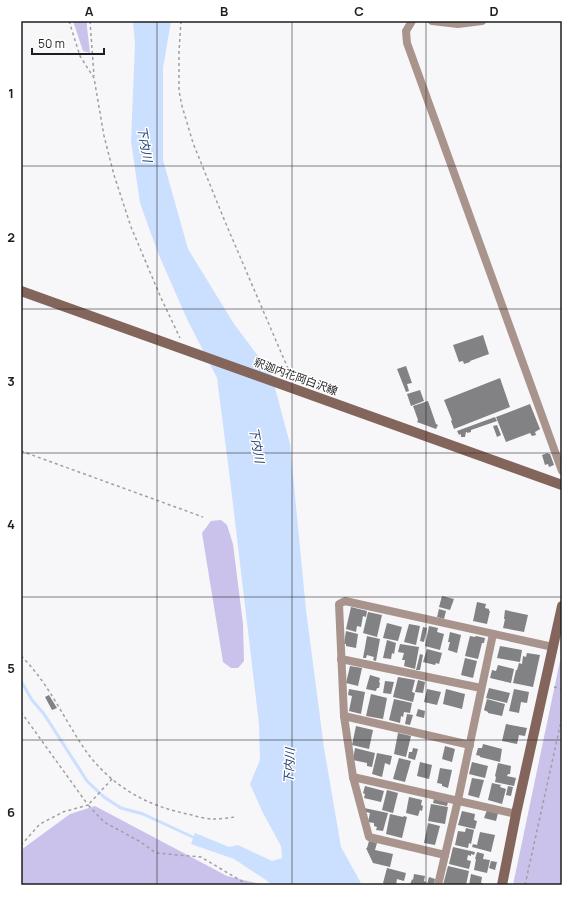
<svg xmlns="http://www.w3.org/2000/svg" width="583" height="906" font-family="Manrope,'Noto Sans JP',sans-serif">
<style>
.green{fill:#cac2eb}
.water{fill:#cbdfff}
.lines{fill:none;stroke-linecap:round;stroke-linejoin:round}
.stream{stroke:#cbdfff;stroke-width:3}
.building{fill:#828184}
.path{stroke:#9f9fa1;stroke-width:1.5;stroke-dasharray:3 3;stroke-linecap:butt}
.street{stroke:#a9948d;stroke-width:8}
.secondary{stroke:#83655c;stroke-width:10}
.grid{fill:none;stroke:#1e1e1f;stroke-width:1;stroke-opacity:0.55}
.labels{text-anchor:middle;dominant-baseline:central;stroke-width:3;stroke-linejoin:round;paint-order:stroke}
.street-label{font-size:11px;fill:#1e1e1f;stroke:#fff}
.water-label{font-size:12px;font-style:italic;fill:#244272;stroke:#fff}
.neatline{fill:none;stroke:#1e1e1f;stroke-width:1.5}
.grid-label{font-size:13px;text-anchor:middle;font-weight:bold;fill:#1e1e1f}
</style>
<rect width="100%" height="100%" fill="#f7f6f9"/>
<g class="green">
<path d="M73,21H87V27L90,53L83,51Z"/>
<path d="M221,520L227,525L233,544L243,624L244,661L238,668H231L223,662L202,533L211,521Z"/>
<path d="M560,661H562V885H513Z"/>
<path d="M95,806L227,876L264,885H21V850L70,814Z"/>
</g>
<path class="water" d="M133,21H171L163,68V160L188,249L234,324L271,373L290,444L306,610L324,748L341,847L362,885H272L266,880L234,859L191,844L195,833L229,847L238,845L272,861L282,858L281,846L263,813L250,784L260,760L259,724L230,479L217,378L187,319L158,253L140,203L131,141L135,44Z"/>
<g class="lines">
<path class="stream" d="M21,681L32,700L44,714L87,781L104,797L121,808L143,814L197,839"/>
</g>
<g class="building">
<path d="M483,335L489,354L470,361V362L464,364L463,361L459,362L453,345Z"/>
<path d="M406,366L412,383L407,384L409,391L406,392L397,369Z"/>
<path d="M500,378L510,407L454,429L451,421L452,420L444,400Z"/>
<path d="M420,390L424,401L411,406L407,394Z"/>
<path d="M428,401L436,424L438,425L436,429L417,422L418,420L413,406Z"/>
<path d="M530,404L540,429L535,432L536,435L532,436L530,433L506,442L496,417Z"/>
<path d="M495,417L497,421L471,430V432L467,433V432H466L465,437H461V434L459,435L457,431Z"/>
<path d="M497,425L501,435L497,437L493,426Z"/>
<path d="M548,453V454H550L554,465L549,467L548,464L545,465L542,455Z"/>
<path d="M442,596L454,599L450,610L439,607Z"/>
<path d="M477,602L486,604L485,608L489,609V611H490L487,624L473,621Z"/>
<path d="M351,607L367,611L366,617L363,616L361,627L357,626L356,632L346,629Z"/>
<path d="M439,609L446,611L444,619L437,617Z"/>
<path d="M505,610L528,615L524,632L503,628L505,619H504Z"/>
<path d="M368,612L382,615L377,637L363,633Z"/>
<path d="M387,623L402,627L398,641L383,638Z"/>
<path d="M409,624L420,626L416,645L404,642Z"/>
<path d="M429,626L438,628L437,632L444,634L440,650L425,646Z"/>
<path d="M423,627L427,628L424,642L420,641Z"/>
<path d="M346,631L358,634L356,648L346,646V644H344Z"/>
<path d="M450,632L461,635L457,653L448,650L450,642H448Z"/>
<path d="M367,636L380,639L376,661L373,660L374,657L367,655L366,658H363Z"/>
<path d="M470,636L475,637L476,636L485,638L484,643H482L478,659L465,656Z"/>
<path d="M387,640L396,643L394,654L392,653L391,659L383,658Z"/>
<path d="M400,644L419,647L415,669L404,666L405,660H402L404,653L398,652Z"/>
<path d="M500,646L522,650L520,662L497,658Z"/>
<path d="M427,649L442,653L439,664L436,663L435,665L423,662Z"/>
<path d="M527,653L540,655L533,687L513,683L516,670H517L519,663L522,664L523,656L526,657Z"/>
<path d="M420,654L423,655L420,670H416Z"/>
<path d="M465,658L477,661L473,678L461,675Z"/>
<path d="M498,665L514,669L511,683L490,678L492,670L496,671Z"/>
<path d="M350,666L362,668L358,686L346,683Z"/>
<path d="M370,675L380,678L379,682L380,683L379,688H377L376,691L366,689Z"/>
<path d="M398,677L415,680L412,692L415,693L413,702L393,697Z"/>
<path d="M418,680L425,682L423,693L415,692Z"/>
<path d="M385,681L394,682L391,694L383,693Z"/>
<path d="M489,688L510,693L507,703L486,698Z"/>
<path d="M349,689L365,692L361,714L349,711L352,696L348,695Z"/>
<path d="M427,689L441,692L437,705L424,702Z"/>
<path d="M446,689L465,694L462,709L443,704Z"/>
<path d="M514,689L529,692L527,703L521,702L519,713L509,711Z"/>
<path d="M371,694L387,698L383,719L366,716Z"/>
<path d="M49,695L57,708L52,710L45,697Z"/>
<path d="M394,699L412,703L410,713L404,712L403,717L401,716L400,723L389,720Z"/>
<path d="M487,699L505,704L502,716L488,713V712L484,710Z"/>
<path d="M418,709L425,711L424,718L416,716Z"/>
<path d="M407,714L413,715L410,725L405,724Z"/>
<path d="M506,724L527,728L525,736L519,735L517,744L502,741Z"/>
<path d="M356,726L373,730L369,749L352,745Z"/>
<path d="M398,733L411,736L406,757L394,754Z"/>
<path d="M483,744L502,749L500,762L480,757V756L476,755L478,748H482Z"/>
<path d="M445,746L455,749L452,762L442,759Z"/>
<path d="M355,748L375,753L372,767L367,766V763L353,760Z"/>
<path d="M413,748L418,749L415,760L408,758L409,752H412Z"/>
<path d="M377,753L392,756L390,765L385,763L382,777L372,774Z"/>
<path d="M399,758L411,761L405,782L393,779Z"/>
<path d="M420,762L432,765L429,779L417,776Z"/>
<path d="M472,762L488,766L485,778L469,774Z"/>
<path d="M498,763L511,766L510,774H508L507,776L516,778L514,786L495,782L496,777L495,776Z"/>
<path d="M440,768L452,770L448,788L442,786V784L437,783Z"/>
<path d="M472,778L484,780L479,798L468,795Z"/>
<path d="M492,783L501,785L500,787L506,789L502,804L488,800Z"/>
<path d="M365,786L384,791L381,802L364,798L365,794L363,793Z"/>
<path d="M508,786L513,787L511,796L506,795Z"/>
<path d="M387,790L398,793L393,813L382,810Z"/>
<path d="M409,797L422,800L421,805L423,806L422,811L420,810L418,816L406,813Z"/>
<path d="M434,799L448,802L447,806L433,803Z"/>
<path d="M431,804L448,807L445,824L428,821Z"/>
<path d="M364,808L388,813L383,831L376,830L377,827L374,826V823L368,822L370,813L366,812Z"/>
<path d="M487,810L498,813L496,821L484,818Z"/>
<path d="M462,811L475,814L474,820L477,821L475,829L458,825Z"/>
<path d="M390,814L403,817L404,816L407,817L402,838L386,834Z"/>
<path d="M428,823L440,826L435,845L424,843Z"/>
<path d="M466,828L474,830L471,844L469,843L468,848L455,845L458,831L465,832Z"/>
<path d="M480,832L495,835L491,852L472,847L473,844L477,845Z"/>
<path d="M369,841L377,843L375,850L393,854L390,867L373,863L366,848H367Z"/>
<path d="M453,847L475,852L474,855L471,854V856L468,855L467,860L471,861L469,869L449,864Z"/>
<path d="M477,852L484,854L483,859L490,860L487,873L474,870L476,859H475Z"/>
<path d="M491,861L497,862L495,870L489,868Z"/>
<path d="M448,866L469,871L466,885H443Z"/>
<path d="M387,868L406,873L404,881L397,879L396,885H387L383,883Z"/>
<path d="M414,874L425,876L424,881L426,882V885H410L412,879L413,880Z"/>
<path d="M471,874L482,877L481,883H483V885H469Z"/>
<path d="M429,877L435,879L434,885L427,884Z"/>
</g>
<g class="lines">
<g class="path">
<path d="M69,21L80,56L94,78L104,136L114,175L131,227L161,298L180,338"/>
<path d="M90,21L94,76"/>
<path d="M181,21L179,52V91L182,106L193,143L226,224L292,378"/>
<path d="M21,451L203,517"/>
<path d="M21,656C50,684 65,722 88,754C115,789 150,807 192,815C199,817 207,819 213,819C220,819 228,818 235,817"/>
<path d="M554,687L562,689"/>
<path d="M21,712L88,805L63,812L40,824L21,845"/>
<path d="M112,779L88,805L104,822L139,841L156,853L201,857L248,885"/>
<path d="M525,885L562,717"/>
</g>
<g class="street">
<path d="M412,21L406,31L407,43L562,471"/>
<path d="M432,21L458,24L482,21"/>
<path d="M341,659L481,688"/>
<path d="M344,716L470,745"/>
<path d="M353,777L516,814"/>
<path d="M445,855L369,837L353,777L344,716L339,604L345,601L553,647"/>
<path d="M438,885L458,800L493,634"/>
</g>
<g class="secondary">
<path d="M21,291L562,485"/>
<path d="M502,885L516,814L562,606"/>
</g>
</g>
<path class="grid" d="M157,21V885M292,21V885M426,21V885M21,166H562M21,309H562M21,453H562M21,597H562M21,740H562"/>
<g class="labels">
<g class="street-label">
<text transform="translate(296 376) rotate(20)">釈迦内花岡白沢線</text>
</g>
<g class="water-label">
<text transform="translate(145 144) rotate(80)">下内川</text>
<text transform="translate(257 445) rotate(80)">下内川</text>
<text transform="translate(289 766) rotate(-87)">下内川</text>
</g>
</g>
<rect width="583" height="906" fill="none" stroke="#ffffff" stroke-width="44"/>
<path d="M32 48v6h72v-6" fill="none" stroke="#1e1e1f" stroke-width="2"/>
<text x="38" y="48" font-size="12" fill="#1e1e1f" stroke="#ffffff" stroke-width="3" paint-order="stroke">50 m</text>
<rect x="22" y="22" width="539" height="862" class="neatline"/>
<g class="grid-label">
<text x="89" y="16">A</text>
<text x="224" y="16">B</text>
<text x="359" y="16">C</text>
<text x="494" y="16">D</text>
<text x="11" y="98">1</text>
<text x="11" y="242">2</text>
<text x="11" y="386">3</text>
<text x="11" y="529">4</text>
<text x="11" y="673">5</text>
<text x="11" y="817">6</text>
</g>
</svg>
